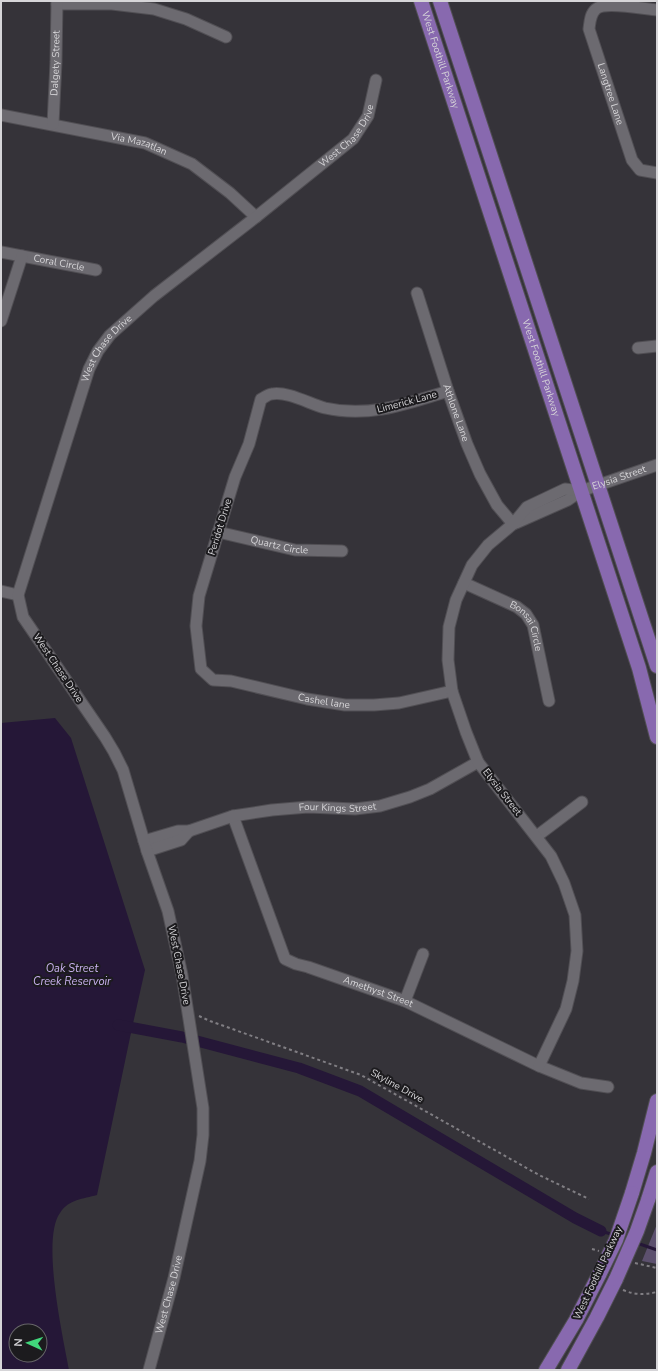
<svg xmlns="http://www.w3.org/2000/svg" width="658" height="1371" font-family="'Nunito Sans',sans-serif">
<style>
.green{fill:#5c506e}
.water{fill:#251737;fill-rule:evenodd}
.lines{fill:none;stroke-linecap:round;stroke-linejoin:round}
.stream{stroke:#251737;stroke-width:3}
.canal{stroke:#251737;stroke-width:11}
.minor-casing{stroke:#514f54;stroke-width:13}
.major-casing{stroke:#514f54;stroke-width:16}
.path{stroke:#807e83;stroke-width:2;stroke-dasharray:3 3;stroke-linecap:butt}
.minor{stroke:#6c6a70;stroke-width:11}
.major{stroke:#8869af;stroke-width:14}
.major-bridge-casing{stroke:#514f54;stroke-width:16;stroke-linecap:butt}
.major-bridge{stroke:#8869af;stroke-width:14}
.labels{text-anchor:middle;dominant-baseline:central;stroke-width:4;stroke-linejoin:round;paint-order:stroke}
.street-label{font-size:10px;fill:#d6d5d8;stroke:#1c1b1e}
.water-label{font-size:11px;font-style:italic;fill:#c9b1ef;stroke:#1c1b1e}
</style>
<rect width="100%" height="100%" fill="#353339"/>
<path class="green" d="M657,1224V1264L642,1261Z"/>
<path class="water" d="M55,718L71,738L145,970L132,1028L97,1195C83,1199 69,1199 60,1213C41,1239 63,1337 69,1370H1V723ZM16,1331H40V1355H16Z"/>
<g class="lines">
<g class="stream">
<path d="M601,1231L614,1235"/>
<path d="M637,1243L657,1250"/>
</g>
<path class="canal" d="M118,1025L182,1037L299,1068L360,1091L575,1218L601,1231"/>
<g class="minor-casing">
<g id="minor">
<path d="M57,4H112L154,9L186,19L226,37"/>
<path id="s1" d="M657,10C644,9 605,1 596,9C590,14 590,22 589,29L632,160L640,170L657,173"/>
<path id="s2" d="M1,115L145,143L192,164L230,193L256,217"/>
<path id="s3" d="M53,124L56,62L57,1"/>
<path id="s4" d="M1,252L96,270"/>
<path id="s5" d="M417,293L448,391L467,444L480,474L497,505L513,524"/>
<path d="M1,321L22,256"/>
<path d="M638,348L657,346"/>
<path id="s6" d="M448,391C406,404 369,418 325,408C310,404 287,391 272,394C268,394 264,398 261,399L249,444L235,477L199,596L196,626L201,669L213,680L231,681L307,699L345,705H374L399,703L452,691"/>
<path id="s7" d="M516,523L568,500L581,491L657,465"/>
<path id="s8" d="M218,532L295,550L342,551"/>
<path id="s9" d="M464,583L517,607L526,614L533,625L549,701"/>
<path d="M1,591L18,595"/>
<path id="s10" d="M233,816L285,959L296,964L308,967L405,1001L539,1066L581,1083L608,1087"/>
<path d="M537,836L582,802"/>
<path id="s11" d="M144,841L178,831H189L233,816L272,810L308,807L355,809L380,806L410,797L430,789L478,762"/>
<path d="M147,851L181,840L189,831"/>
<path d="M405,1001L423,954"/>
<path d="M539,1066L566,1009L573,981L577,951L575,915L564,883L551,856L478,762L466,732L452,691L448,660L449,627L456,600L472,565L488,545L513,524L527,507L565,489L581,491"/>
<path id="s12" d="M149,1370L174,1278L200,1161L203,1135V1108L182,975L168,911L147,851L123,770L114,752L105,737L23,617L18,595L89,369L98,351L110,335L154,296L256,217L353,139L368,116L376,80"/>
</g>
</g>
<g class="major-casing">
<g id="major">
<path id="s13" d="M421,1L639,668L657,737"/>
<path d="M440,1L657,666"/>
<path d="M632,1193L644,1153L657,1101"/>
<path d="M648,1200L657,1172"/>
<path d="M546,1370L576,1320L600,1273"/>
<path d="M568,1370L597,1317L616,1279"/>
</g>
</g>
<g class="path">
<path d="M199,1016L210,1021L361,1075L539,1175L589,1199"/>
<path d="M592,1249L599,1251"/>
<path d="M635,1263L657,1268"/>
<path d="M623,1290C635,1295 644,1295 657,1292"/>
</g>
<use href="#minor" class="minor"/>
<use href="#major" class="major"/>
<g class="major-bridge-casing">
<g id="major-bridge">
<path d="M600,1273L616,1240L632,1193"/>
<path d="M616,1279L637,1231L648,1200"/>
</g>
</g>
<use href="#major-bridge" class="major-bridge"/>
</g>
<g class="labels">
<g class="street-label">
<text stroke="none"><textPath href="#s13" startOffset="62">West Foothill Parkway</textPath></text>
<text stroke="none"><textPath href="#s3" startOffset="61">Dalgety Street</textPath></text>
<text stroke="none"><textPath href="#s1" startOffset="152">Langtree Lane</textPath></text>
<text stroke="none"><textPath href="#s12" startOffset="1410">West Chase Drive</textPath></text>
<text stroke="none"><textPath href="#s2" startOffset="141">Via Mazatlan</textPath></text>
<text stroke="none"><textPath href="#s4" startOffset="59">Coral Circle</textPath></text>
<text stroke="none"><textPath href="#s12" startOffset="1086">West Chase Drive</textPath></text>
<text stroke="none"><textPath href="#s13" startOffset="386">West Foothill Parkway</textPath></text>
<text transform="translate(407 402) rotate(-15)">Limerick Lane</text>
<text stroke="none"><textPath href="#s5" startOffset="126">Athlone Lane</textPath></text>
<text stroke="none"><textPath href="#s7" startOffset="113">Elysia Street</textPath></text>
<text transform="translate(220 527) rotate(-73)">Peridot Drive</text>
<text stroke="none"><textPath href="#s8" startOffset="63">Quartz Circle</textPath></text>
<text stroke="none"><textPath href="#s9" startOffset="80">Bonsai Circle</textPath></text>
<text transform="translate(58 668) rotate(56)">West Chase Drive</text>
<text stroke="none"><textPath href="#s6" startOffset="603">Cashel lane</textPath></text>
<text transform="translate(502 792) rotate(52)">Elysia Street</text>
<text stroke="none"><textPath href="#s11" startOffset="198">Four Kings Street</textPath></text>
<text transform="translate(179 965) rotate(79)">West Chase Drive</text>
<text stroke="none"><textPath href="#s10" startOffset="251">Amethyst Street</textPath></text>
<text transform="translate(397 1086) rotate(29)">Skyline Drive</text>
<text transform="translate(598 1273) rotate(-65)">West Foothill Parkway</text>
<text stroke="none"><textPath href="#s12" startOffset="78">West Chase Drive</textPath></text>
</g>
<g class="water-label">
<text x="72" y="968">Oak Street<tspan x="72" dy="13">Creek Reservoir</tspan></text>
</g>
</g>
<rect width="658" height="1371" fill="none" stroke="#d6d5d8" stroke-width="4"/>
<g transform="translate(28 1343) rotate(273)"><circle r="19" fill="#1c1b1e" stroke="#666568"/>
<path d="M0-3L7 15L0 10L-7 15Z" fill="#41d77c"/>
<text y="-6" font-size="11" font-weight="bold" text-anchor="middle" fill="#d6d5d8">N</text>
</g>
</svg>
